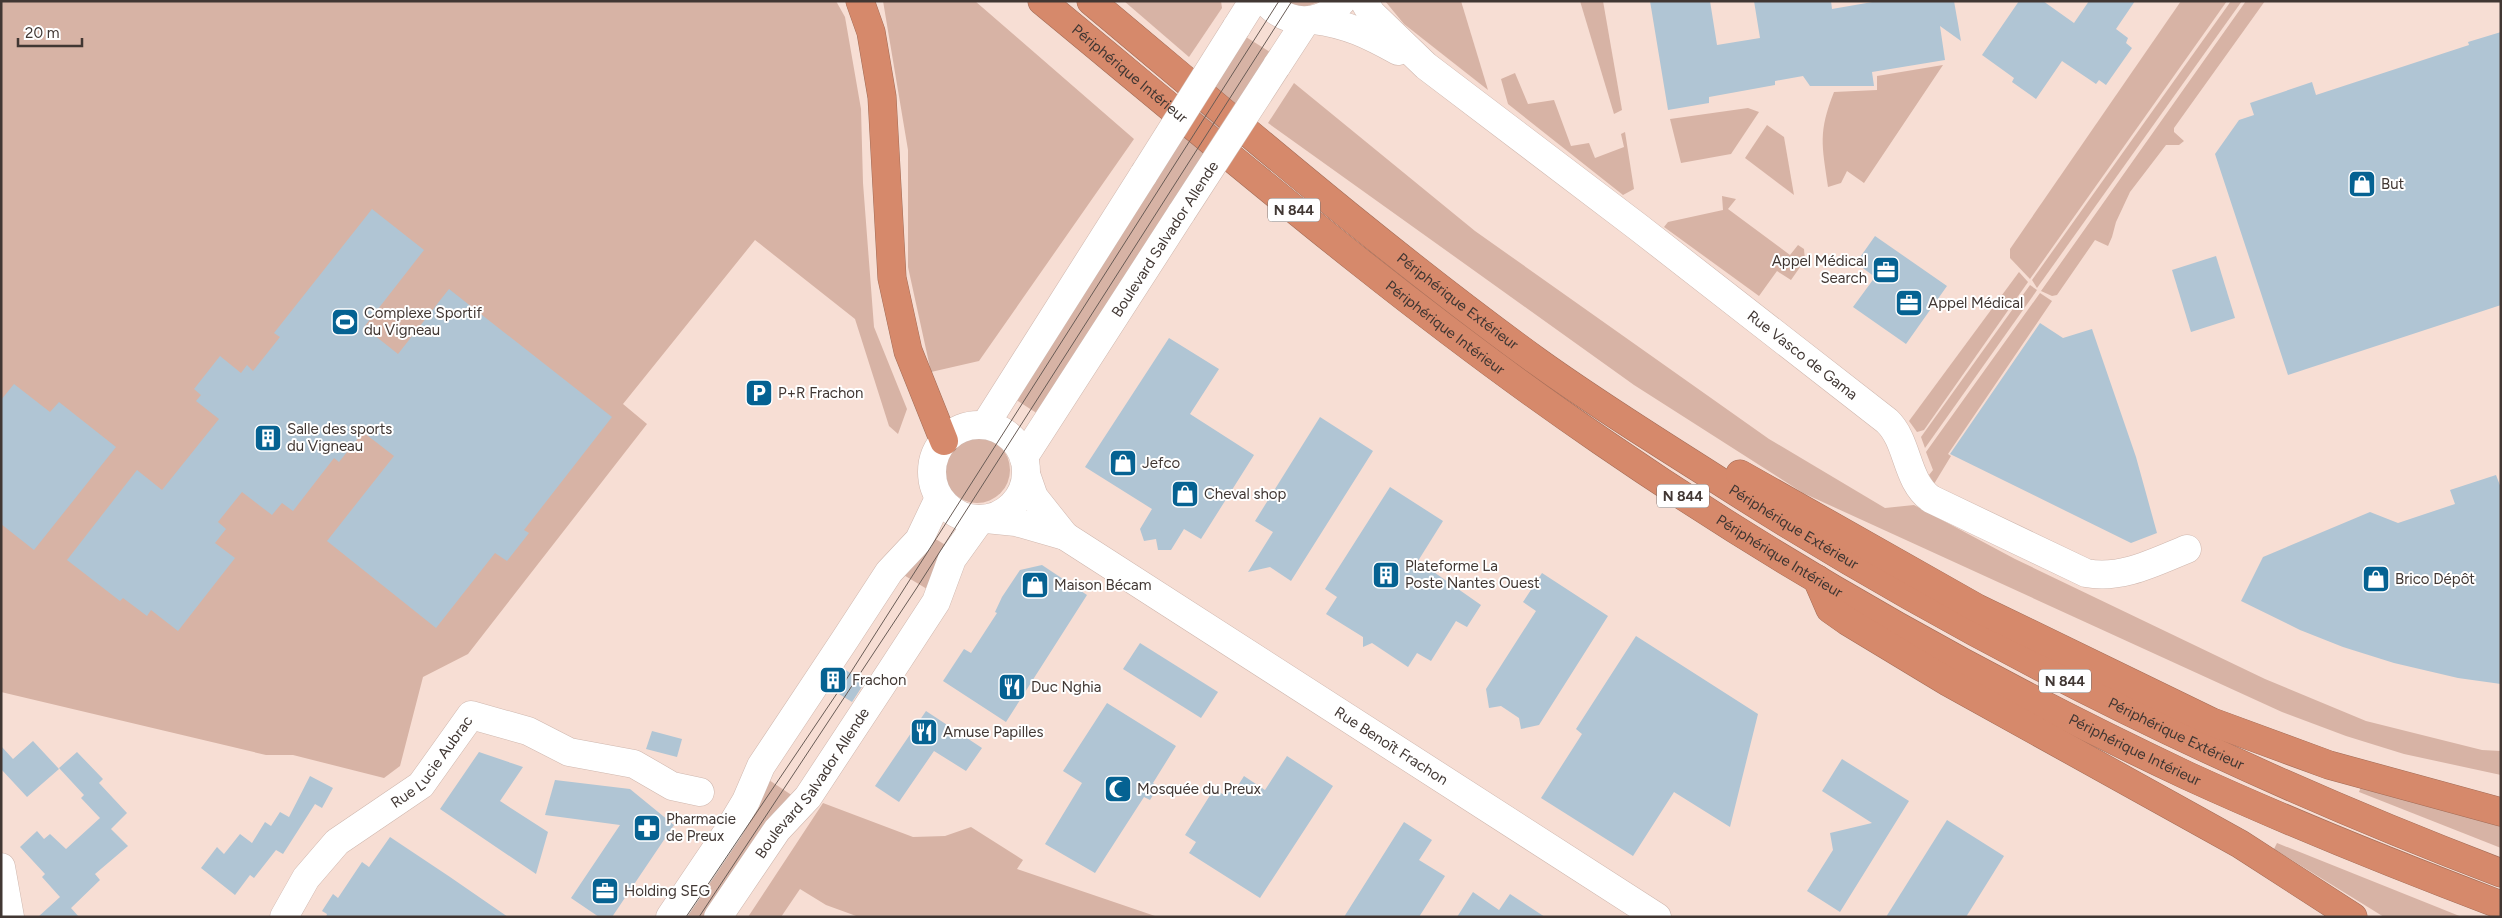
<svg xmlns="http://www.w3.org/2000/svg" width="2502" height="918" font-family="Figtree,sans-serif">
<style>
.green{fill:#d7b3a5}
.building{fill:#b0c5d4}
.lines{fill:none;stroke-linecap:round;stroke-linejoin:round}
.minor-casing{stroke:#cfb7ae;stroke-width:29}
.highway-casing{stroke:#a26c57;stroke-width:29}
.minor{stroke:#fff;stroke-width:28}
.highway{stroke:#d6896b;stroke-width:28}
.tram{stroke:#685b55;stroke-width:1}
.minor-bridge-casing{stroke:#cfb7ae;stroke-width:29;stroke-linecap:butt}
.minor-bridge{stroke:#fff;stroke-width:28}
.labels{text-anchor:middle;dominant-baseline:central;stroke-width:4;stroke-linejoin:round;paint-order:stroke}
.shield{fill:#fff;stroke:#7a7370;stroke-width:1}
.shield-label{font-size:14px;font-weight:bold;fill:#413733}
.street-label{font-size:15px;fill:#413733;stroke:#fff}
.poi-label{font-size:15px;fill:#413733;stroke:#fff;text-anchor:start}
</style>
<rect width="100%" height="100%" fill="#f7ded4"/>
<g class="green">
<path d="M1,1H836L845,17L861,109L863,183L874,327L907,409L898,434L889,426L855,319L755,240L623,404L647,424L468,654L423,677L400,766L384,778L293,755H266L1,692Z"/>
<path d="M883,1H975L1134,139L979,361L931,372L908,267V150Z"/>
<path d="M1124,1H1221L1222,8L1189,57Z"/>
<path d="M1283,1H1321L1302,8Z"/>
<path d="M1385,1H1461L1488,90L1404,24Z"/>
<path d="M1580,1H1603L1622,110L1614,114Z"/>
<path d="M2181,1H2227L2030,279L2010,258V249Z"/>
<path d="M2231,1H2242L2037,288L2032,280Z"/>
<path d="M2246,1H2265L2174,128V132L2184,141L2179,145H2166L2130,192L2116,222L2112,237L2108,246L2095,240L2057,295L2052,296L2041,291Z"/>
<path d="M1246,37L1270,52L1038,414L1015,399Z"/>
<path d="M1943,65L1864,183L1847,171L1841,183L1828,187C1822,144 1818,133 1834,92L1877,90V76Z"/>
<path d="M1515,73L1528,104L1554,100L1571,146L1589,143L1595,158L1624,147L1621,134L1625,132L1634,189L1623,195L1508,104L1501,79Z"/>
<path d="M1294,83L1475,231L1769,439L1885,508L1914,505L2015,559L2265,679L2366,721L2482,750L2501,751V775L2404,754L2346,736L2282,712L1803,493L1634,385L1268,123Z"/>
<path d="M1748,108L1759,112L1731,154L1681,163L1670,119Z"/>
<path d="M1767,125L1784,137L1794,195L1745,158Z"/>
<path d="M1722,196L1736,199L1728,209L1790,255L1798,245L1804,249L1805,260L1791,280L1777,271L1759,296L1664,227L1668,222L1723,210Z"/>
<path d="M2019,272L2028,282L1924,430L1917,432L1909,421Z"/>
<path d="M2030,285L2037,290L2035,293L1925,448L1921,437Z"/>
<path d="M2040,293L2052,301L1948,454L1951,456L1934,484L1929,475L1933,470L1926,452Z"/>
<circle cx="977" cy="470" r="33"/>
<path d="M929,535L952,549L932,592L897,571Z"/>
<path d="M763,776L796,798L709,917H676Z"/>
<path d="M2361,787L2501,823V848L2359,792Z"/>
<path d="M823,803L913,837L945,836L971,827L1023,860L1017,869L1158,917H859L826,905L800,889L781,917H748Z"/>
<path d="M2277,843L2462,917H2384L2274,849Z"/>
</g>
<g class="building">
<path d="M1650,1H1710L1717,45L1760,38L1754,1H1831L1832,9L1878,1H1954L1961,41L1940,26L1945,60L1872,72L1874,86H1810L1803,76L1775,81V85L1709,97V103L1668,110Z"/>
<path d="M2019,1H2043L2074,23L2089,1H2135L2116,29L2128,38L2126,43L2132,48L2106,85L2099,80L2096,84L2062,61L2036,99L2012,82L2014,78L1982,55Z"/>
<path d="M2501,32V305L2288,375L2215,154L2239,120L2254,115L2250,103L2312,82L2316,95L2469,45L2468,42Z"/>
<path d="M372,209L424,250L364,327L398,354L449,289L612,417L524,530L529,533L507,561L495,553L436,628L327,541L394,456L363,432L339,462L334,458L293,511L282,503L272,515L242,492L218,522L226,529L215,543L235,558L178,631L151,610L147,616L123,598L120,601L67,560L137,470L162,490L219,419L196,401L201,395L194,389L220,356L241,373L247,365L253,371L280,337L274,333Z"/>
<path d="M1875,236L1947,286L1906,344L1853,307L1875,277L1856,263Z"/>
<path d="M2216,256L2235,318L2191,332L2172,270Z"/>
<path d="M2040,323L2063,338L2092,329L2136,457L2157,533L2131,543L1950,454Z"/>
<path d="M1169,338L1219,369L1190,414L1254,455L1201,539L1184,529L1171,550H1158L1156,539L1144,541L1140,529L1152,509L1085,467Z"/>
<path d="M14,384L50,412L59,402L116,447L34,550L1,524V400Z"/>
<path d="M1320,417L1373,451L1291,581L1270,567L1248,572L1273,532L1255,521Z"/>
<path d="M2496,475L2501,488V684L2458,678L2394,663L2343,647L2300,630L2241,601L2263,557L2370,512L2398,523L2455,504L2450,490Z"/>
<path d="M1390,487L1443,521L1418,561L1481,605L1467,627L1456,621L1431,661L1417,653L1408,667L1372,643L1363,647V637L1326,614L1337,597L1325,589Z"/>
<path d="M1042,565L1087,595L1006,722L943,681L964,649L971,653L997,613L995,612L1002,597L1020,570Z"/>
<path d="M1542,573L1608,616L1539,725L1521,729L1519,718L1501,706L1489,708L1486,689L1536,611L1523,602Z"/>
<path d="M1636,636L1758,714L1730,827L1674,792L1633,856L1541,798L1582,734L1576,729Z"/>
<path d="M1140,643L1218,692L1201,718L1123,669Z"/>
<path d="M844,669L865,682L852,702L831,689Z"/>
<path d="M1107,703L1176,746L1153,783L1158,787L1150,800L1144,797L1095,873L1045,844L1082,783L1063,771Z"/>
<path d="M926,711L982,748L966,771L934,751L899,802L875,786Z"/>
<path d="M652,731L682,739L677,757L646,749Z"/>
<path d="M33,741L59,769L27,797L1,769V746L13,759Z"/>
<path d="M77,752L103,779L99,783L127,813L111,829L128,846L95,874L100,880L71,908L79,917H38L60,897L42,877L45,874L20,847L37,831L44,839L50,834L66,849L100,818L81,798L84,795L59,768Z"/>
<path d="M479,752L523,767L500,801L548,832L536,874L440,809Z"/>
<path d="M1287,756L1333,786L1260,898L1189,853L1196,842L1185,835L1214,789L1226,796L1233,785L1237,787L1244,776L1265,790Z"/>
<path d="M1842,759L1909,801L1840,912L1807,891L1833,850L1830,833L1872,823L1822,791Z"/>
<path d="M310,776L333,788L322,808L315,804L283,854L276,850L254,878L250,875L235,895L201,868L217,847L224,854L240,834L252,843L265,822L271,826L280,812L289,817Z"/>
<path d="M555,780L630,789L674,825L612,917H599L571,898L620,825L545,815Z"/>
<path d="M1947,820L2004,856L1966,917H1886Z"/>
<path d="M1404,822L1432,840L1419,860L1445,876L1419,917H1344Z"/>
<path d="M390,837L450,877L508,917H326L327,914L322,911L333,894L338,898L362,862L369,867Z"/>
<path d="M1473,892L1499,910L1510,894L1545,917H1457Z"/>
</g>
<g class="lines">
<g class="minor-casing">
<g id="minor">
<path d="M1265,1C1287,25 1320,28 1342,1"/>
<path id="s1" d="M1364,1L1371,13L1426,66L1638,227L1887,421C1909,442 1905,480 1931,499L2086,573C2121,580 2155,562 2187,549"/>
<path d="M1314,20C1347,24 1369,35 1398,51"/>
<path d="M1236,28L1253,1"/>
<path d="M1276,67L1306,21"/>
<circle cx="979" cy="472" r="47"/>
<path d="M985,425L1144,174"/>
<path d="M1024,457L1182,212"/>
<path d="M1027,477L1034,497L1065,536"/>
<path id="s2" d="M986,519L1016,522L1065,536L1657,917"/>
<path d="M1,867L10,917"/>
<path id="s3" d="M284,917L306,878L337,842L421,785L471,715L528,731L569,752L634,764L672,786L700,792"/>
<path d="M670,917L728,831L746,801L761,766L844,641L889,572L919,540L939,498"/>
<path id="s4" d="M718,917L777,830L808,797L891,671L936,602L952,559L980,520"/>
</g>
</g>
<g class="highway-casing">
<g id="highway">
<path d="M860,1L871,32L882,97L892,278L908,351L944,441"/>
<path id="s5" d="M1042,1C1225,152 1405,307 1601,441C1787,569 1984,680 2188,776C2291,823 2395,865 2501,905"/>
<path id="s6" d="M1091,1C1237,123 1380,247 1534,359C1588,398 1645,434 1702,470C1954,633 2220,766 2501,873"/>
<path d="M1740,474L1977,608L2212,722L2329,765L2501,812"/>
<path d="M1817,579L1830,609L1847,621L1948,682L2240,844L2353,917"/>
</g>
</g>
<use href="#minor" class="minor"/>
<use href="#highway" class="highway"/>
<g class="tram">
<path d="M686,917L844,683L1279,1"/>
<path d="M699,917L916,589L1292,1"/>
</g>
<g class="minor-bridge-casing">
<g id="minor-bridge">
<path d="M1144,174L1236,28"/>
<path d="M1182,212L1276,67"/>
</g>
</g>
<use href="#minor-bridge" class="minor-bridge"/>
</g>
<defs>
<g id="shop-square" transform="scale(1.4375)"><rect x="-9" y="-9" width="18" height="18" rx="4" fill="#056292" stroke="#fff"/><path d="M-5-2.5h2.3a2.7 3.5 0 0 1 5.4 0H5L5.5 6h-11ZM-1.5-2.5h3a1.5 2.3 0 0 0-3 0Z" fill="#fff"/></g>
<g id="office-square" transform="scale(1.4375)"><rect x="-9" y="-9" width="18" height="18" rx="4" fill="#056292" stroke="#fff"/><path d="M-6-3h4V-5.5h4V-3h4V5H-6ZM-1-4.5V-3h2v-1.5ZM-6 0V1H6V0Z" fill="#fff"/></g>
<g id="stadium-square" transform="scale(1.4375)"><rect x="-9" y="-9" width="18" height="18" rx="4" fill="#056292" stroke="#fff"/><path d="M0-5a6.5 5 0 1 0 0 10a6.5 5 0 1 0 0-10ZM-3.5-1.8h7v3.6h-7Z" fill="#fff"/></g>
<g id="parking-square" transform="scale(1.4375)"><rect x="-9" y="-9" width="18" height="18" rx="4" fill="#056292" stroke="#fff"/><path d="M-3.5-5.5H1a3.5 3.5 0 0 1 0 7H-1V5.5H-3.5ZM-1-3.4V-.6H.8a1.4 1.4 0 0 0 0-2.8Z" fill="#fff"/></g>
<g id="building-square" transform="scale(1.4375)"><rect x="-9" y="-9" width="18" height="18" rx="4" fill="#056292" stroke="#fff"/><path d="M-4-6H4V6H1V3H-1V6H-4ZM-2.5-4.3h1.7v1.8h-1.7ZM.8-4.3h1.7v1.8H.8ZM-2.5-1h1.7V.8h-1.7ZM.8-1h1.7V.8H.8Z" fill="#fff"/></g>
<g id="restaurant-square" transform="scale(1.4375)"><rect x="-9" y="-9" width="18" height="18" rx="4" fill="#056292" stroke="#fff"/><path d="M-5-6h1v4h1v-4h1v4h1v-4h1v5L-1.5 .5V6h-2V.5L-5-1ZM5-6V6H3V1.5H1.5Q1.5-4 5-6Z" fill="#fff"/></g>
<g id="mosque-square" transform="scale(1.4375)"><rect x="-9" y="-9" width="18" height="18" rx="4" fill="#056292" stroke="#fff"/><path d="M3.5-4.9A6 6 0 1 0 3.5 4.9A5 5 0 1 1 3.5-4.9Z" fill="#fff"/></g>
<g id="pharmacy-square" transform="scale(1.4375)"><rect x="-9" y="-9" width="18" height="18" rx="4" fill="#056292" stroke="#fff"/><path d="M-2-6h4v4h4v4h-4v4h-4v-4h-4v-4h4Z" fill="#fff"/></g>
</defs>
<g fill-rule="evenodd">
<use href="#shop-square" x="2362" y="184"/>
<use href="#office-square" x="1886" y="270"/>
<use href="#office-square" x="1909" y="303"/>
<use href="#stadium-square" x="345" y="322"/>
<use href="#parking-square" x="759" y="393"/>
<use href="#building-square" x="268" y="438"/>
<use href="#shop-square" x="1123" y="463"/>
<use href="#shop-square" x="1185" y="494"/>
<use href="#building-square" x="1386" y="575"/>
<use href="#shop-square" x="2376" y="579"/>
<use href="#shop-square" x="1035" y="585"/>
<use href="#building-square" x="833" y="680"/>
<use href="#restaurant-square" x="1012" y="687"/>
<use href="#restaurant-square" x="924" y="732"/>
<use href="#mosque-square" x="1118" y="789"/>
<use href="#pharmacy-square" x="647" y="828"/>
<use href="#office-square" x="605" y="891"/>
</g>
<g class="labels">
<g class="shield">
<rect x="1268" y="198.5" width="52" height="23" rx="4"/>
<rect x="1657" y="484.5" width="52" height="23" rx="4"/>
<rect x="2039" y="669.5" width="52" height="23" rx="4"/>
</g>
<g class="shield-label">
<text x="1294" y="210">N 844</text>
<text x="1683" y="496">N 844</text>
<text x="2065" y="681">N 844</text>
</g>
<g class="street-label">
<text stroke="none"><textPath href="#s5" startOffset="114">Périphérique Intérieur</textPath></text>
<text transform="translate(1165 239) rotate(-57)">Boulevard Salvador Allende</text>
<text stroke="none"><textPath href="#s6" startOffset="474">Périphérique Extérieur</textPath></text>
<text stroke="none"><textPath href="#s5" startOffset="519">Périphérique Intérieur</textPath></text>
<text stroke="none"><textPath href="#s1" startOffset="565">Rue Vasco de Gama</textPath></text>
<text stroke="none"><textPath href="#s6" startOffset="879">Périphérique Extérieur</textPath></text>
<text stroke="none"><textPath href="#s5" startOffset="924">Périphérique Intérieur</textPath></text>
<text stroke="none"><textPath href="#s6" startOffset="1314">Périphérique Extérieur</textPath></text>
<text stroke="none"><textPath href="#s2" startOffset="469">Rue Benoît Frachon</textPath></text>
<text stroke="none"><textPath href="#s5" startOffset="1329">Périphérique Intérieur</textPath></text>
<text stroke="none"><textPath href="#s3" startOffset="218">Rue Lucie Aubrac</textPath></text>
<text stroke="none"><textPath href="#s4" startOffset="164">Boulevard Salvador Allende</textPath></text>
</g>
<g class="poi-label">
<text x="2381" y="184">But</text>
<text x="1867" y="261" text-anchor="end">Appel Médical<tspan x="1867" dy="17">Search</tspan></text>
<text x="1928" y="303">Appel Médical</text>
<text x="364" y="313">Complexe Sportif<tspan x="364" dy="17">du Vigneau</tspan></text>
<text x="778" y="393">P+R Frachon</text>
<text x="287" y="429">Salle des sports<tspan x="287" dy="17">du Vigneau</tspan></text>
<text x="1142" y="463">Jefco</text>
<text x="1204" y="494">Cheval shop</text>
<text x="1405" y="566">Plateforme La<tspan x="1405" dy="17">Poste Nantes Ouest</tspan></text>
<text x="2395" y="579">Brico Dépôt</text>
<text x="1054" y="585">Maison Bécam</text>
<text x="852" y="680">Frachon</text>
<text x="1031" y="687">Duc Nghia</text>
<text x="943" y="732">Amuse Papilles</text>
<text x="1137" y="789">Mosquée du Preux</text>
<text x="666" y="819">Pharmacie<tspan x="666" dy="17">de Preux</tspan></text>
<text x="624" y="891">Holding SEG</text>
</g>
</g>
<rect width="2502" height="918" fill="none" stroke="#413733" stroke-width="5"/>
<path d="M18 38v8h64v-8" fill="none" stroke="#413733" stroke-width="2.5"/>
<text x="25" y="38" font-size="15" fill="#413733" stroke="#ffffff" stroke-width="4" paint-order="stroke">20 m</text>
</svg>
